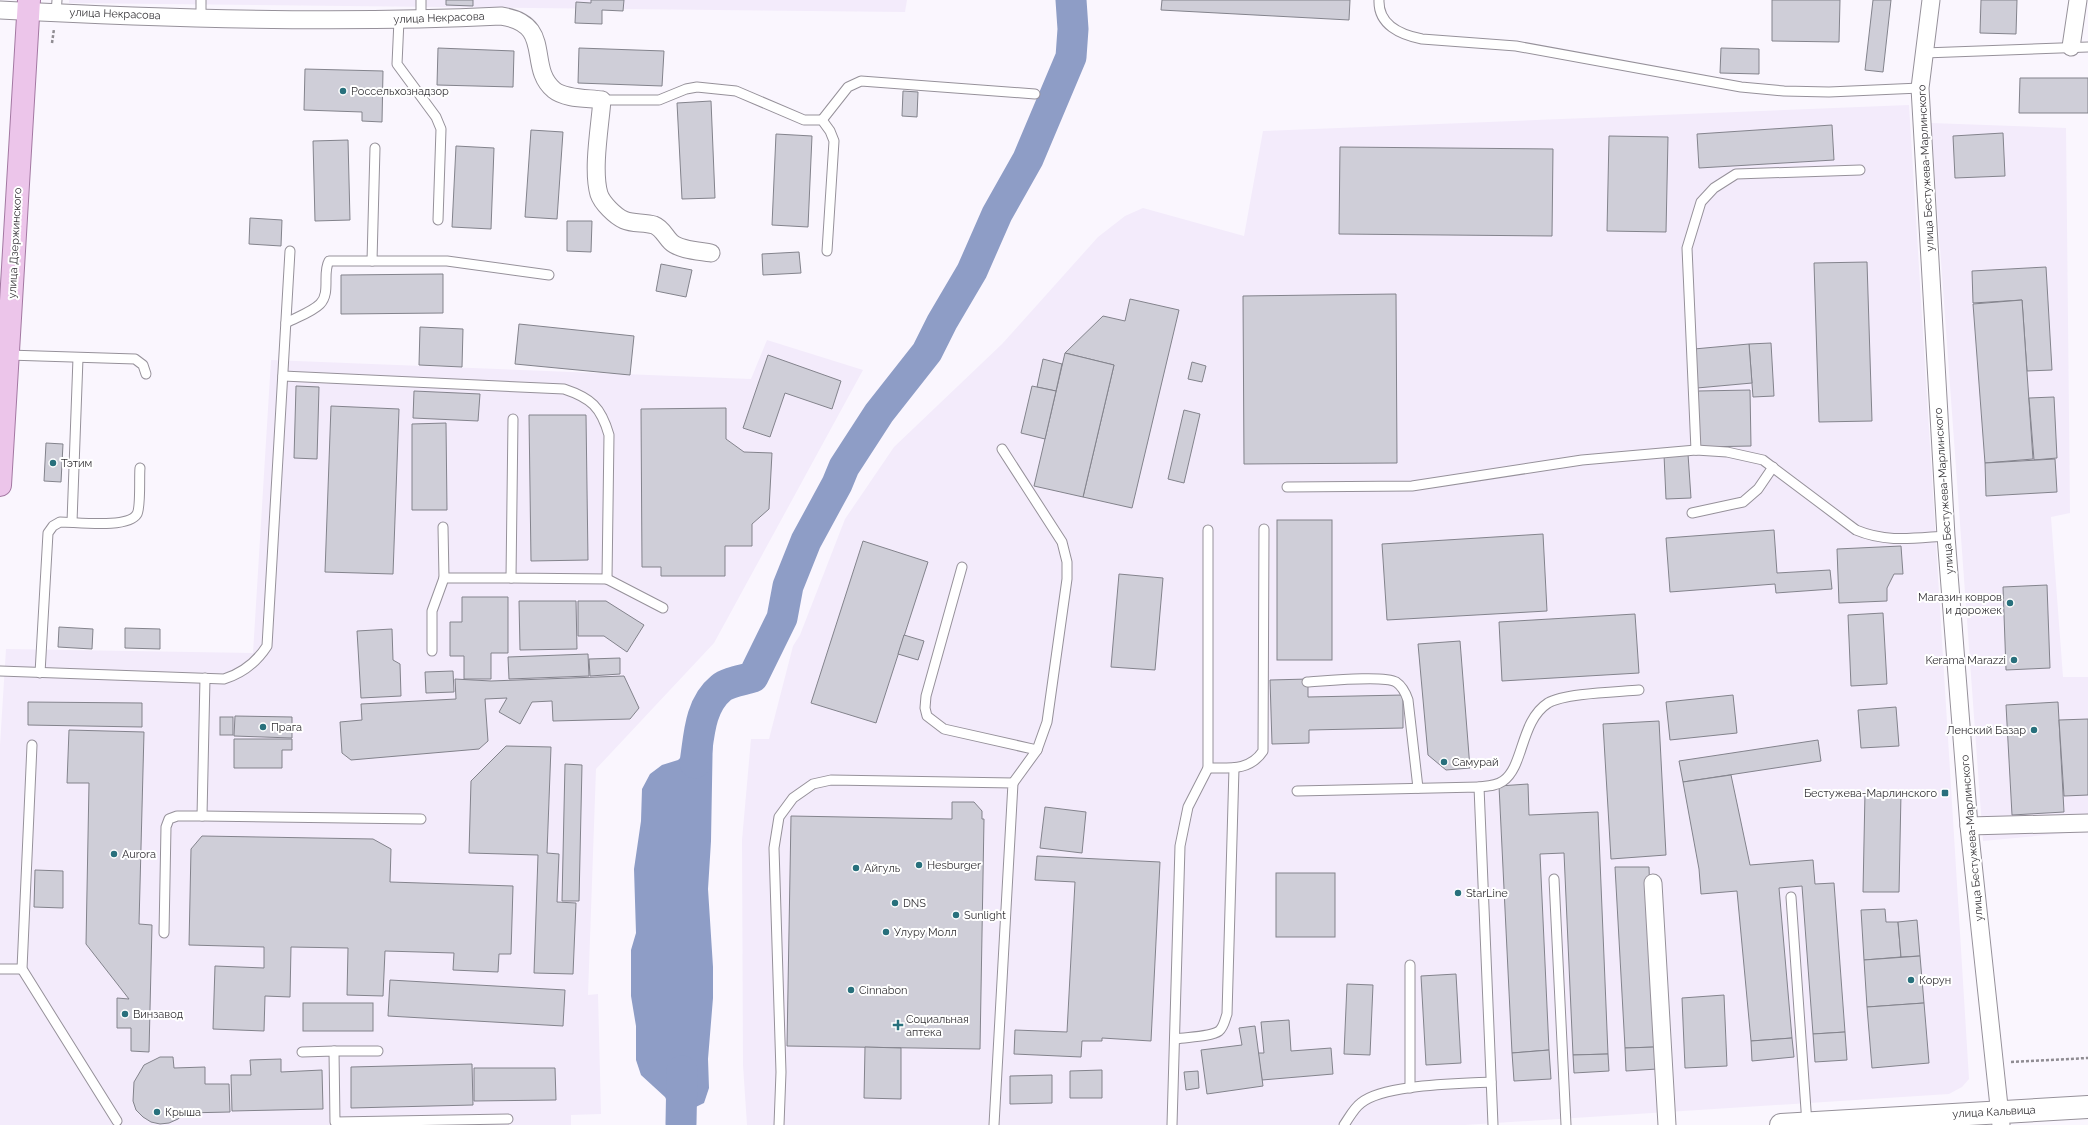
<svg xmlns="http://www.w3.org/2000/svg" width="2088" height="1125" font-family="Raleway,sans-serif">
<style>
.built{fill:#f3ebfb}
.water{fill:#8e9dc6}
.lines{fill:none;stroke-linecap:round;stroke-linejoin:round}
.river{stroke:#8e9dc6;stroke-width:31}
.building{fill:#cfced8;stroke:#83838c}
.lane-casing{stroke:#96919a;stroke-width:11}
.street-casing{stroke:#96919a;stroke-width:19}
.secondary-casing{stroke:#96919a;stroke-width:24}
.primary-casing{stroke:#a378a2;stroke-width:24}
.path{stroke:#8f8c92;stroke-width:2.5;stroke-dasharray:3 2;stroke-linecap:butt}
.lane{stroke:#fff;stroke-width:9}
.street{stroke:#fff;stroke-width:17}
.secondary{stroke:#fff;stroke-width:22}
.primary{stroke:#ecc5ea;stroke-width:22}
.poi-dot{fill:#28707c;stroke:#fff;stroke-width:1.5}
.labels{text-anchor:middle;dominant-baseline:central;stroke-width:4;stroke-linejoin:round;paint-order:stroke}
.street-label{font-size:11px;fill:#333135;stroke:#fff}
.poi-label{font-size:11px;fill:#333135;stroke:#fff;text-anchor:start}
</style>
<rect width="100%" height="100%" fill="#faf6fe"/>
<g class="built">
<path d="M69,0H907L905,12L69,3Z"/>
<path d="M1909,105L1969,1079L1962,1087L1949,1094L1465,1125H747L743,1065L742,840L751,739H769L793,646L800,635L845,519L894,447L1002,344L1098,237L1125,216L1143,208L1244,236L1263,131Z"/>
<path d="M1931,123L2066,128L2070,513L2051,517L2063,677H2088V831L1983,841Z"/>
<path d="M767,340L863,370L714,643L596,769L588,995L598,994L601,1114L571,1115V1125H0V745L6,649L253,653L271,360L751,379Z"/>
</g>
<path class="water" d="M701,720L713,728L711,841L708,889L713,967V998L708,1059L709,1088L704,1103L675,1117L665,1097L641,1075L636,1060V1026L631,996V950L636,933L634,869L641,821L642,789L650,774L662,765L678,760L690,749Z"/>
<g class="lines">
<g class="river">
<path d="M695,763C699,738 699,706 721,688C728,682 744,680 753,677L782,618L788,586L806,541L837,484L844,467L879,413L927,352L942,322L972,271L997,214L1028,159L1071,57L1073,29L1071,0"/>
<path d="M681,1123L682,1071"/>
</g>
</g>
<g class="building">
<path d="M446,0H473V6L446,5Z"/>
<path d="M591,0H624L623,11L602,10V24L575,23L576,2L591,3Z"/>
<path d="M1162,0H1350L1349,20L1161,10Z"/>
<path d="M1772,0H1840L1839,42L1772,41Z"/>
<path d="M1873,0H1891L1883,72L1865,70Z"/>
<path d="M1981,0H2017L2016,34L1980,33Z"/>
<path d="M438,48L514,51L513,87L437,85Z"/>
<path d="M579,48L664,51L662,86L578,83Z"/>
<path d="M1721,48L1759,49V74L1720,73Z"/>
<path d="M305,69L383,71L382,122L362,121V112L304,110Z"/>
<path d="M2020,78H2088V113H2019Z"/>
<path d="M903,91L918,92L917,117L902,116Z"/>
<path d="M711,101L715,198L682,199L677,103Z"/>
<path d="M1832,125L1834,160L1699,168L1697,134Z"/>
<path d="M531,130L563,132L557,219L525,217Z"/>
<path d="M2003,133L2005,176L1955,178L1953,136Z"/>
<path d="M776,134L812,136L808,227L772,225Z"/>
<path d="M1609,136L1668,137L1666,232L1607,231Z"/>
<path d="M348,140L350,220L315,221L313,141Z"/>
<path d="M456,146L494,148L491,229L452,227Z"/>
<path d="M1340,147L1553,149L1552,236L1339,234Z"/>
<path d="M250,218L282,220L281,246L249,244Z"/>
<path d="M567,221H592L591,252L567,251Z"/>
<path d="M799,252L801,273L763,275L762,254Z"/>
<path d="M1867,262L1872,421L1819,422L1814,263Z"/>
<path d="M661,264L692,270L686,297L656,291Z"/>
<path d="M2046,267L2052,370L2027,371L2022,300L1973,303L1972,271Z"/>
<path d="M443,274V313L341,314V275Z"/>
<path d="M1396,294L1397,463L1244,464L1243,296Z"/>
<path d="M1130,299L1179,310L1132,508L1083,497L1114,365L1065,353L1103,316L1125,321Z"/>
<path d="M2022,300L2033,459L1985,463L1973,304Z"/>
<path d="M519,324L634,336L630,375L515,364Z"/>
<path d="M420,327L463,329L462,367L419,365Z"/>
<path d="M1771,343L1774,396L1753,397L1749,344Z"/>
<path d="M1749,344L1752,383L1697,388L1694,349Z"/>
<path d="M1065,353L1114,365L1083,497L1034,486Z"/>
<path d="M768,355L841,381L832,409L785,393L770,437L743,428Z"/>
<path d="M1043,359L1062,364L1056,391L1037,387Z"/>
<path d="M1192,362L1206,366L1202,382L1188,379Z"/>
<path d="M296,386L319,387L317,459L294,458Z"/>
<path d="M1032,386L1056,391L1045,439L1021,433Z"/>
<path d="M1750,390L1751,446L1699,447L1698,391Z"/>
<path d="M414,391L480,394L478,421L413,418Z"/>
<path d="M2054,397L2057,458L2034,460L2029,398Z"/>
<path d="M331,406L399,409L393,574L325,572Z"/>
<path d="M726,408V439L744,452L772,453L769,509L752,524V546H725V576H661V567H642L641,409Z"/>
<path d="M1184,410L1200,414L1184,483L1168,479Z"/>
<path d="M529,415H586L588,560L531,561Z"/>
<path d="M446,423L447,510H412V424Z"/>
<path d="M46,443L63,444L61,482L44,481Z"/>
<path d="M1688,454L1691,498L1666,499L1664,455Z"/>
<path d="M2055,459L2057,492L1986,496L1985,463Z"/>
<rect x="1277" y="520" width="55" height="140"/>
<path d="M1774,530L1777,573L1830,570L1832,589L1776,593L1775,584L1670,592L1666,538Z"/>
<path d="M1543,534L1547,611L1387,620L1382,544Z"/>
<path d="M863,541L928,562L876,723L811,703Z"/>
<path d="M1901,546L1903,574H1894L1887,588V601L1839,603L1837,549Z"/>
<path d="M1119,574L1163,578L1155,670L1111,667Z"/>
<path d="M2047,585L2050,668L2006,670L2003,587Z"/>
<path d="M462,597H508V653H491V679H464V656H450V622H462Z"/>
<path d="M519,601H576L577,649L520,650Z"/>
<path d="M578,601H606L644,625L627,652L604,636H578Z"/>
<path d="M1883,613L1887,684L1851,686L1848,615Z"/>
<path d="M1635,614L1639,673L1502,681L1499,622Z"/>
<path d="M59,627L93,629L92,649L58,647Z"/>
<path d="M125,628L160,629V649L125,648Z"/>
<path d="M392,629L393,660L400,664L401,696L361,698L357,631Z"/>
<path d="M904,635L924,641L918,660L898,654Z"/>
<path d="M1460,641L1470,768L1446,770L1428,755L1418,644Z"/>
<path d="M588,654L589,676L509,679L508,657Z"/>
<path d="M620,658V674L590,676L589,659Z"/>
<path d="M453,671L454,692L426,693L425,672Z"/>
<path d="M624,676L639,708L630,719L553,721L552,701L532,702L520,724L499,712L507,698L485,699L488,741L479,749L351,760L342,753L340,722L362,720L361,704L456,699L455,679L491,681Z"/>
<path d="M1308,679V697L1403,695V728L1309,730V743L1272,744L1270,680Z"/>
<path d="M1733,695L1737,733L1670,740L1666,702Z"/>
<path d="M28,702L142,703V727L28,725Z"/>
<path d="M2058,702L2064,812L2012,815L2006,705Z"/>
<path d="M1896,707L1899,746L1861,748L1858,710Z"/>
<path d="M235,716L292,717V738L234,736Z"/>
<rect x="220" y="717" width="13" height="18"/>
<path d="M2088,719V795L2064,796L2059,720Z"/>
<path d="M1659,721L1666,855L1611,859L1603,724Z"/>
<path d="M69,730L144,732L139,924L152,925L149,1052L131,1051V1028H117V998L129,999L86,944L89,783H67Z"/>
<path d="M234,739H292V750H282V768H234Z"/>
<path d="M1818,740L1821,761L1683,782L1679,761Z"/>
<path d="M506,746L551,747L547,853L559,854L557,902L576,903L573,974L534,973L538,855L469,853L471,781Z"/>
<path d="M565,764L582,765L579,901H562Z"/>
<path d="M1731,775L1750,865L1813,860L1815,884L1834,883L1845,1032L1813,1034L1802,886L1779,888L1792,1038L1751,1041L1737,891L1701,894L1699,869L1683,782Z"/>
<path d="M1528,784L1529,815L1598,812L1608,1054L1573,1055L1564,853L1540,854L1549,1050L1512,1053L1499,786Z"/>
<path d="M1865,792L1901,793L1899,892H1863Z"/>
<path d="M952,802H974L982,811V819H984L980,1049L787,1046L791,816L952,819Z"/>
<path d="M1045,807L1086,812L1082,853L1040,848Z"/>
<path d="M202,836L373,839L391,849L390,882L513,886L511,954H499L498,972L453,970L454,953L385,951L383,996L347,995L348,948L291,947L290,997L265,996L264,1031L213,1029L215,966L264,968V947L189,945L191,849Z"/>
<path d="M1037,856L1160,862L1151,1041L1102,1038V1041H1082L1081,1057L1014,1054L1015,1030L1067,1032L1075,882L1035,880Z"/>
<path d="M1615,867H1649L1655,1047L1625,1048Z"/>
<path d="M35,870L63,871V908L34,907Z"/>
<rect x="1276" y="873" width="59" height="64"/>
<path d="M1885,909L1886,922H1898L1901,957L1864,960L1861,910Z"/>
<path d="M1917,920L1920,956L1901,957L1898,922Z"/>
<path d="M1920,956L1924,1003L1867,1007L1864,960Z"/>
<path d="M1456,974L1461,1063L1426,1065L1421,976Z"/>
<path d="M390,980L565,990L563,1026L388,1016Z"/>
<path d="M1347,984L1373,985L1370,1055L1344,1054Z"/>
<path d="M1724,995L1727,1066L1685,1068L1682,998Z"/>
<rect x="303" y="1003" width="70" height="28"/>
<path d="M1924,1003L1929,1063L1872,1068L1867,1007Z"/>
<path d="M1289,1020L1291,1051L1331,1048L1333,1074L1262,1080L1258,1053H1264L1261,1022Z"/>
<path d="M1255,1026L1263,1086L1207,1094L1201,1050L1242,1045L1239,1028Z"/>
<path d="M1845,1032L1847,1060L1815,1062L1813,1034Z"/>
<path d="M1792,1038L1794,1057L1752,1061L1751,1041Z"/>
<path d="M865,1047L901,1048V1099L864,1098Z"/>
<path d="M1655,1047L1657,1069L1626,1071L1625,1048Z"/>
<path d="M1549,1050L1551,1079L1514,1081L1512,1053Z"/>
<path d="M1608,1054L1609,1071L1574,1073L1573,1055Z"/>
<path d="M160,1057H173L174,1068L205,1067V1084H229L230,1112L185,1113L178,1119L169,1123L160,1124L151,1122L143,1117L136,1110L133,1101L134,1082L144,1065Z"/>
<path d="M281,1059V1072L322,1070L323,1109L232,1111L231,1075H251L250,1060Z"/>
<path d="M472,1064L473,1105L351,1108V1067Z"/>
<path d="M474,1068H555L556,1100L474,1101Z"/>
<path d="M1102,1070V1098H1070V1071Z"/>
<path d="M1198,1071L1199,1088L1186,1090L1184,1072Z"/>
<path d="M1052,1075V1103L1010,1104V1076Z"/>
</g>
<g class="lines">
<g class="lane-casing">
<g id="lane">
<path d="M1379,0C1378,25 1401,35 1422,39L1516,46L1741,87L1784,91L1829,92L1920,88"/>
<path d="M56,13L57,0"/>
<path d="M201,17V0"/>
<path d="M399,20L397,64L436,117L441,129L438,220"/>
<path d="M421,20V0"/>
<path d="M1924,53L2088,47"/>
<path d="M602,100H659L686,89L697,87L736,91L804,120H822L830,131L834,141L827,251"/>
<path d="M822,120L848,87L861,81L1035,94"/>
<path d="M372,261L375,148"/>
<path d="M286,323C297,317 312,312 320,304C331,293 322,273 329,261H447L549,275"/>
<path d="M8,355L135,359L143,365L146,374"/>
<path d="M283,376L564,389C591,398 601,407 609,435L607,579L511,578L513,419"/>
<path d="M1002,449L1062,542L1067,562V579L1047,722L1037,750"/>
<path d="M1696,450L1687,248L1701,202L1714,188L1736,174L1860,170"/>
<path d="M1287,487L1412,486L1582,460L1696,450L1727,452L1763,460L1856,530C1887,543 1914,538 1946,536"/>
<path d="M1692,513L1743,502L1758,489L1773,467"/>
<path d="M72,522L78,358"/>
<path d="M443,527L444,578"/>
<path d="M962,567L926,696L925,708L927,716L944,729L1037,750L1013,783"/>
<path d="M607,579L663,608"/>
<path d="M432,651V611L444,578H511"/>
<path d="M0,671L224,679C243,673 256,663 267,646L290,251"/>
<path d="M40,673L48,533L53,526L60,522C77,522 128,529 137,514C141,507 139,477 140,468"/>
<path d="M1307,682C1324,681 1384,675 1396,682C1402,686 1406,694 1408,700L1418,788"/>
<path d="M32,745L22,969L117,1121"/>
<path d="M1208,768C1229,768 1250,771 1263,751L1264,529"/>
<path d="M1479,787C1488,786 1496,786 1503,781C1524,767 1520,721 1548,703C1565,693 1617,692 1639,690"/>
<path d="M1297,791L1479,787L1493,1125"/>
<path d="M202,816L421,819"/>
<path d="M1554,879L1566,1125"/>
<path d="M1791,897L1807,1124"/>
<path d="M164,933L166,827L169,819L177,816H202L205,678"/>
<path d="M0,969H22"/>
<path d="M1176,1039C1186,1037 1211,1037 1219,1031C1224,1027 1225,1019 1227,1014L1234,768"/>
<path d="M334,1051H378"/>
<path d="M302,1052L334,1051L335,1122L508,1119"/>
<path d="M1410,1088V965"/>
<path d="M779,1125L781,1072L774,848L779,817L793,798L813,784L831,780L1013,783L994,1125"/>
<path d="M1172,1125L1180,846L1188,807L1208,768V530"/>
<path d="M1344,1125C1349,1118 1354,1108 1361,1103C1384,1084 1459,1084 1491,1082"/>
</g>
</g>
<g class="street-casing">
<g id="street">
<path d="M1931,0L1920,88L1946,536L1969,826L2001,1125"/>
<path d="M0,10C166,19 335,24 501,16C555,24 526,67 554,90C565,99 588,98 602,100C600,126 592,170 599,194C602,203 615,216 624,220C633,224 644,222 654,225C662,228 665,236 671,242C679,250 700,251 711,253"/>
<path d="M2071,47L2078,0"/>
<path d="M1969,826L2088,823"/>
<path d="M1653,883L1667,1125"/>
</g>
</g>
<g class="secondary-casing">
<path id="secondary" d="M1781,1125L2088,1107"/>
</g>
<g class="primary-casing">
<path id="primary" d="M0,485L29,0"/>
</g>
<g class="path">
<path d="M52,43L54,29"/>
<path d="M2011,1062L2088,1058"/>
</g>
<use href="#lane" class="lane"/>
<use href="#street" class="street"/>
<use href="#secondary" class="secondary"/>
<use href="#primary" class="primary"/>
</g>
<g class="poi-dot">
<circle cx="343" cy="91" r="4"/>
<circle cx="53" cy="463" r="4"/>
<circle cx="2010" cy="603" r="4"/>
<circle cx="2014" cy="660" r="4"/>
<circle cx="263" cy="727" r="4"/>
<circle cx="2034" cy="730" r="4"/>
<circle cx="1444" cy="762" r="4"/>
<rect x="1941" y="789" width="8" height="8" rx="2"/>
<circle cx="114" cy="854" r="4"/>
<circle cx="919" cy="865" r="4"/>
<circle cx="856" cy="868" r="4"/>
<circle cx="1458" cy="893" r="4"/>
<circle cx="895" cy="903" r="4"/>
<circle cx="956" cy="915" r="4"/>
<circle cx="886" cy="932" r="4"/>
<circle cx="1911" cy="980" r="4"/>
<circle cx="851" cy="990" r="4"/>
<circle cx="125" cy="1014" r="4"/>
<path d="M896 1019h4v4h4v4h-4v4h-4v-4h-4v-4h4z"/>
<circle cx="157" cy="1112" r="4"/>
</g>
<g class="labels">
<g class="street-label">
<text transform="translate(115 14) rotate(2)">улица Некрасова</text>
<text transform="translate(439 18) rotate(-2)">улица Некрасова</text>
<text transform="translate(1926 168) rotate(-93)">улица Бестужева-Марлинского</text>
<text transform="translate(15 243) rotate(-87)">улица Дзержинского</text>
<text transform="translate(1944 491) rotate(-94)">улица Бестужева-Марлинского</text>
<text transform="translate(1972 838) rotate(-95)">улица Бестужева-Марлинского</text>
<text transform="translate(1994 1112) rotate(-3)">улица Кальвица</text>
</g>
<g class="poi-label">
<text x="351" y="91">Россельхознадзор</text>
<text x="61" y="463">Тэтим</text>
<text x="2002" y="597" text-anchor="end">Магазин ковров<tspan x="2002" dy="13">и дорожек</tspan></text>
<text x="2006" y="660" text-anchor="end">Kerama Marazzi</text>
<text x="271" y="727">Прага</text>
<text x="2026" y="730" text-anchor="end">Ленский Базар</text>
<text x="1452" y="762">Самурай</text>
<text x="1937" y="793" text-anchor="end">Бестужева-Марлинского</text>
<text x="122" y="854">Aurora</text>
<text x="927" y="865">Hesburger</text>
<text x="864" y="868">Айгуль</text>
<text x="1466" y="893">StarLine</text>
<text x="903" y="903">DNS</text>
<text x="964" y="915">Sunlight</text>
<text x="894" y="932">Улуру Молл</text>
<text x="1919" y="980">Корун</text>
<text x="859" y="990">Cinnabon</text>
<text x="133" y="1014">Винзавод</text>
<text x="906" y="1019">Социальная<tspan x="906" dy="13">аптека</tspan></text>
<text x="165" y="1112">Крыша</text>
</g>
</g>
</svg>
